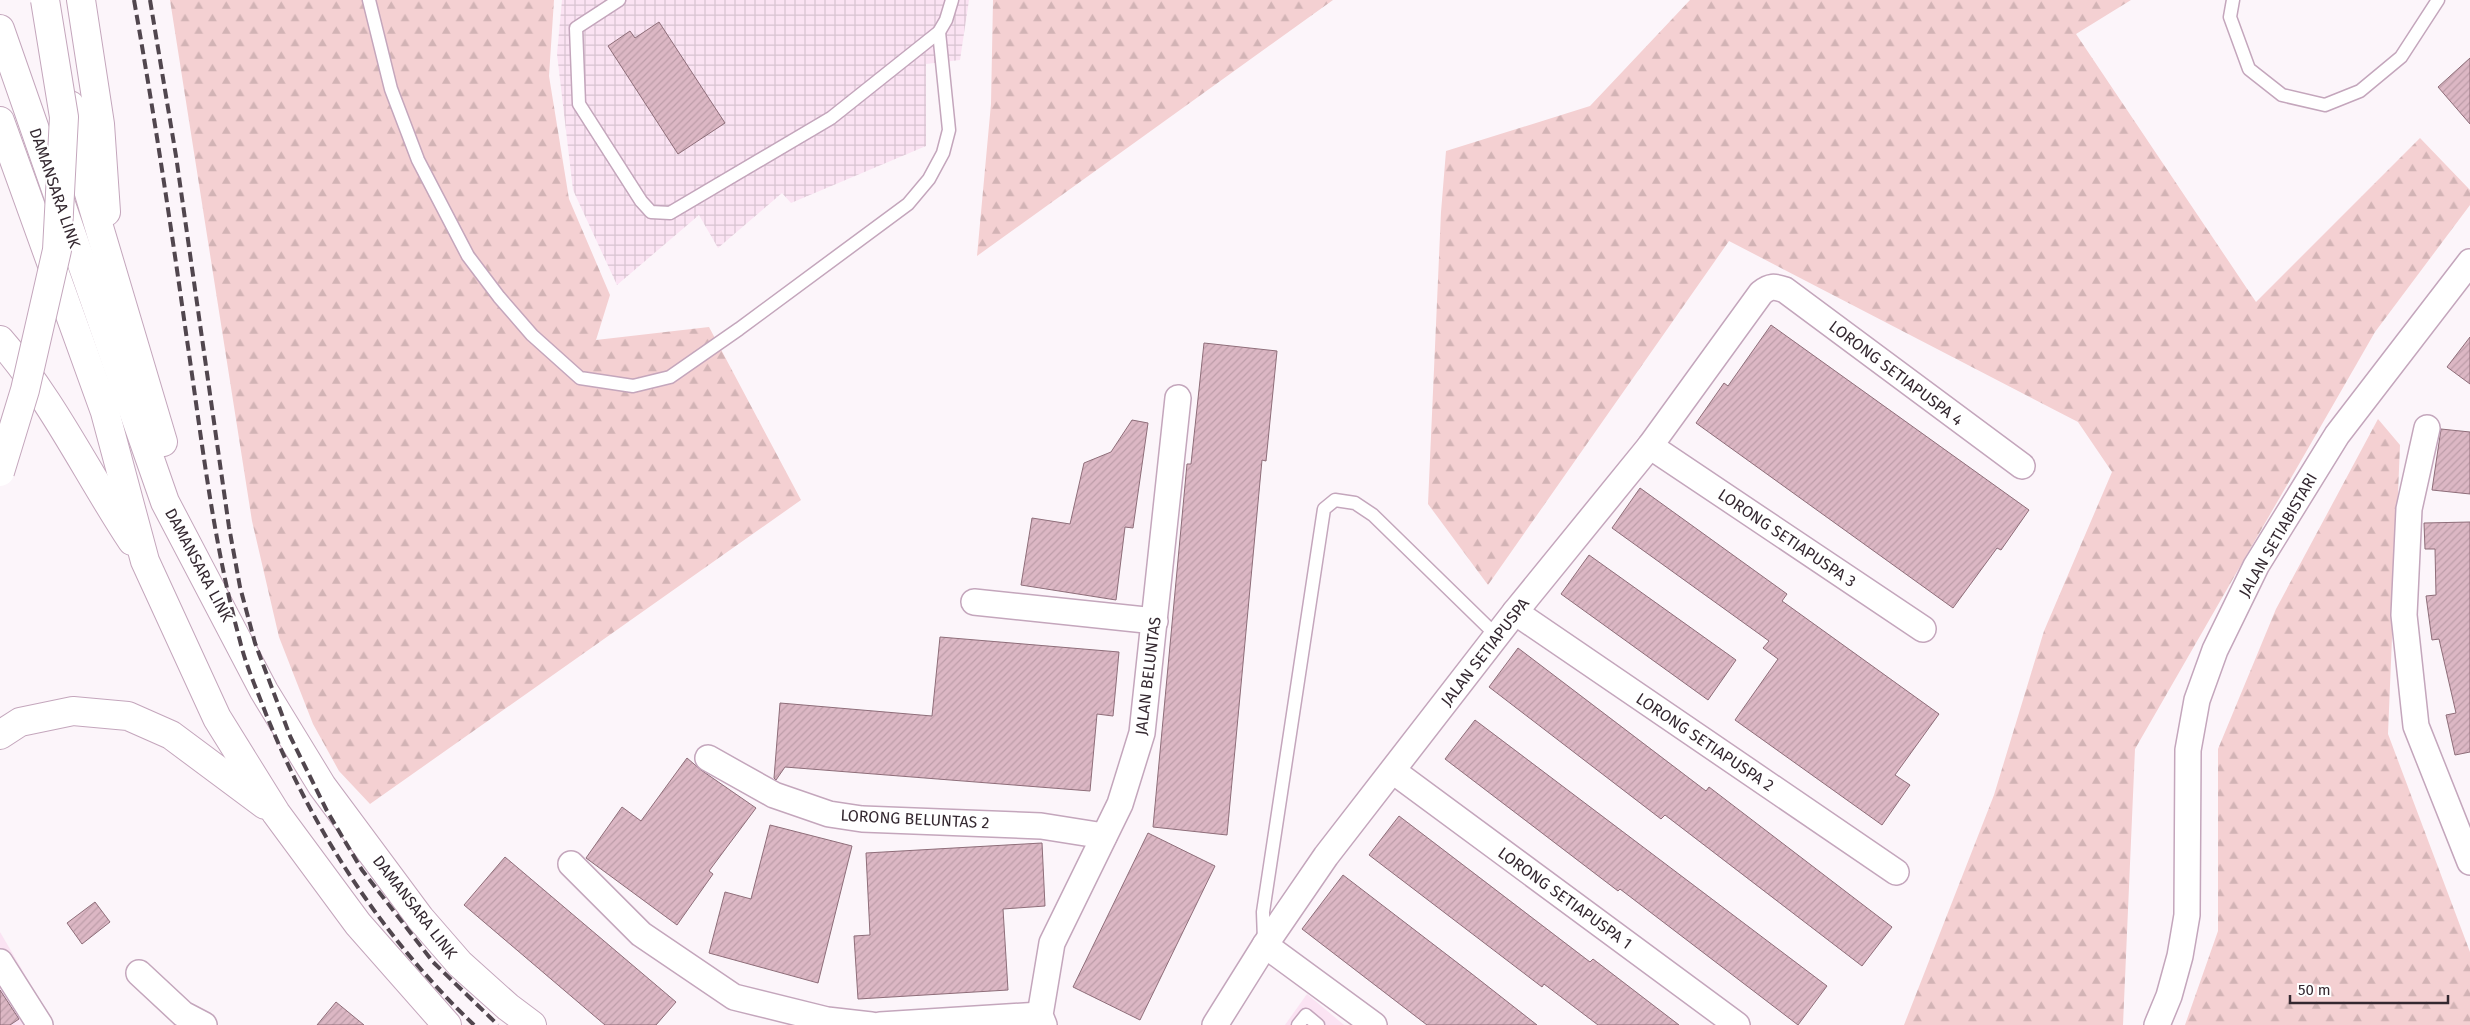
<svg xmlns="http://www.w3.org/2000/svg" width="2470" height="1025" font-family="'Fira Sans',sans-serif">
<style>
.built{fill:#fbe3f3}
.industrial{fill:url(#industrial-grid)}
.forest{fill:url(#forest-firs)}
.building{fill:url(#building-hatch);stroke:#8e6d79}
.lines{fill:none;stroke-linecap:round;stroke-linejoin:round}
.service-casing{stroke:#c4a6bc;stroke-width:15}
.minor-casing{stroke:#c4a6bc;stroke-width:28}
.motorway-casing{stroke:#c4a6bc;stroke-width:30}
.service{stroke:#fff;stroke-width:12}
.minor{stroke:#fff;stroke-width:25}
.motorway{stroke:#fff;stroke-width:28}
.rail{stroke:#51464e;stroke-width:4;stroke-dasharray:10 5;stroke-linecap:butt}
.motorway-bridge-casing{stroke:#c4a6bc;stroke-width:30;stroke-linecap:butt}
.motorway-bridge{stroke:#fff;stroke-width:28}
.labels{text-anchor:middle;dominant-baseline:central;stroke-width:4;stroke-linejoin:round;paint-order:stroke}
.street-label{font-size:16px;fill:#342830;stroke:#fff}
</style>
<defs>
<pattern id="industrial-grid" width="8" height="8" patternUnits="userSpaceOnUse" patternTransform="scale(1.25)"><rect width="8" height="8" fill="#fbe3f3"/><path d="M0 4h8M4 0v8" fill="none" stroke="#d8c3d1"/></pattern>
<pattern id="forest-firs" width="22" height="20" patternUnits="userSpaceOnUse" patternTransform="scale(1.25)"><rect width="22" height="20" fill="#f4d0d2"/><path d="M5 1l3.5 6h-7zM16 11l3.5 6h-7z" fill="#d2b3b5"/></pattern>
<pattern id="building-hatch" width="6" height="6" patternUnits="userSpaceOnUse" patternTransform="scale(1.25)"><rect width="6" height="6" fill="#dcb7c4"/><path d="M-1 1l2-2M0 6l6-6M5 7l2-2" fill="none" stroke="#bd9da9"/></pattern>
</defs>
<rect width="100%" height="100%" fill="#fcf5fa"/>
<g class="built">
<path d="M0,932L44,1007L22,1025H0Z"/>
<path d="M1307,994L1344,1025H1285Z"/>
</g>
<path class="industrial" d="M562,0H969L960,60L926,64V146L791,203L782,193L718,248L699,215L617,285L573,190L557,54Z"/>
<g class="forest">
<path d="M170,0H554L549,76L569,199L610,295L596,340L709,327L801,500L370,804L339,771L313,724L279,637L252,521Z"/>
<path d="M993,0H1333L977,256L991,104Z"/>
<path d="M1690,0H2131L2076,34L2256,302L2420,138L2470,190V205L2375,332L2135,749L2123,1025H1904L1994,795L2044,631L2112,472L2078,422L1729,241L1488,585L1428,504L1441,212L1446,151L1590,106Z"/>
<path d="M2378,419L2400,445L2388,734L2470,952V1025H2185L2218,931V749L2276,609Z"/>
</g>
<g class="building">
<path d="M659,22L725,123L678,154L608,46L630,31L635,38Z"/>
<path d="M2470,58V124L2438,87Z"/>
<path d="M1771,325L2029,510L2001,550L1997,548L1953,608L1696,423L1724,383L1728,386Z"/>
<path d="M2470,337V384L2447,367Z"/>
<path d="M1204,343L1277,351L1266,461L1262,460L1227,835L1153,827L1187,464H1191Z"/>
<path d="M1132,420L1148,423L1133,528L1125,527L1116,600L1021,585L1032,518L1070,524L1084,463L1111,452Z"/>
<path d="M2441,429L2470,432V494L2432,490Z"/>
<path d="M1640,488L1787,594L1782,601L1939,714L1895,775L1910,785L1882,825L1735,720L1778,659L1763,648L1769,641L1612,528Z"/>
<path d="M2470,522V752L2455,755L2446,715L2456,713L2439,639L2432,640L2426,596L2436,595L2435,549H2425L2424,523Z"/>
<path d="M1589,555L1736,660L1708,700L1561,594Z"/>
<path d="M940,637L1119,652L1113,716L1097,714L1090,791L785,767L776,780L774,778L780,703L932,716Z"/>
<path d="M1518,648L1706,791L1709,787L1892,927L1862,966L1665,815L1661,819L1489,687Z"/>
<path d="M1475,720L1827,986L1798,1025L1620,889L1618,891L1445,759Z"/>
<path d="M687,758L701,770L756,808L709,871L713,874L677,925L586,858L622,807L641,821Z"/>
<path d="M1399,816L1590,962L1593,959L1679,1025H1598L1544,984L1542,987L1369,855Z"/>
<path d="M770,825L852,846L818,983L709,953L725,892L751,899Z"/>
<path d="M1148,833L1215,866L1140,1020L1073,987Z"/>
<path d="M1042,843L1045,906L1003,909L1008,990L858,999L854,936L870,935L866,853Z"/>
<path d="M505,857L676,1002L656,1025H605L464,905Z"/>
<path d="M1343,875L1472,974L1537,1025H1427L1302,929Z"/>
<path d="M95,902L110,922L82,944L67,923Z"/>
<path d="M0,990L19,1019L10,1025H0Z"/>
<path d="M336,1002L364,1025H317Z"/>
</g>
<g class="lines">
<g class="service-casing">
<g id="service">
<path d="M369,0L391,89L418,160L468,256L499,297L532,335L580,378L633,386L670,377L739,329L908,204L929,179L943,153L949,130L939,32"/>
<path d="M619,0L576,28L579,104L641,201L651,212L670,213L831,118L939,32L946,20L952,0"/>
<path d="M2233,0L2230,17L2249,69L2282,95L2325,105L2360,91L2401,57L2438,0"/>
<path d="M1264,940L1263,912L1324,509L1335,500L1355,503L1373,515L1497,636"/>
<path d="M1298,1025L1306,1015L1318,1025"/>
</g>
</g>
<g class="minor-casing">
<g id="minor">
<path d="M2427,428L2409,509L2404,615L2416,726L2470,862"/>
<path d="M1650,446L1923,629"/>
<path d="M974,602L1155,621"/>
<path d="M1515,612L1896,872"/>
<path d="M708,758L774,795L829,814L862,819L1041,826L1104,836"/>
<path d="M1393,771L1737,1025"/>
<path d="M571,864L641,934L734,997L827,1020L871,1025"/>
<path d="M1265,945L1374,1025"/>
<path d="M0,962L40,1025"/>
<path d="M139,973L183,1014L204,1025"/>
<path d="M880,1025L1040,1015"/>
<path d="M1044,1025L1040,1015L1052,943L1120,804L1142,733L1178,398"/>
<path d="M1215,1025L1265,945L1326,856L1515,612L1650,446L1761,293C1770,286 1774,286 1785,290L2022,466"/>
<path d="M2157,1025L2169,996L2180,956L2187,915L2188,750L2197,700L2215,650L2256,566L2337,435L2470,262"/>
</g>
</g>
<g class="motorway-casing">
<g id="motorway">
<path d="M81,0L100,124L106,212"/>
<path d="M0,29L165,502L264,691L322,786L420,918L460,964L508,1007L532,1025"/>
<path d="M70,105L80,163L163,442"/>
<path d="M0,121L105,412L145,561L217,718L276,813L358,924L447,1025"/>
<path d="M0,340C53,400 88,475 132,541"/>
<path d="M0,735L20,722L73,711L128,716L171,735L265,805"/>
</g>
</g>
<use href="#service" class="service"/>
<use href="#minor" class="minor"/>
<use href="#motorway" class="motorway"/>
<g class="rail">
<path d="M134,0C154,113 171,226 187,340C202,441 213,542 240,641C246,666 257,690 266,714C313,831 383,938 474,1025"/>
<path d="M150,0L176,156L229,527L240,587L255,643L290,736L327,811L362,870L433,962L498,1025"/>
</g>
<g class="motorway-bridge-casing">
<path id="motorway-bridge" d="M0,472L25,390L57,250L64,117L45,0"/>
</g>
<use href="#motorway-bridge" class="motorway-bridge"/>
</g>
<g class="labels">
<g class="street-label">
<text transform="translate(55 188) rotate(71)">DAMANSARA LINK</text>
<text transform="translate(1896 373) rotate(37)">LORONG SETIAPUSPA 4</text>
<text transform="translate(2278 535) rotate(-60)">JALAN SETIABISTARI</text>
<text transform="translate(1787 538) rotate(34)">LORONG SETIAPUSPA 3</text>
<text transform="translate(199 565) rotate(62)">DAMANSARA LINK</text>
<text transform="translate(1485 652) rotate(-52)">JALAN SETIAPUSPA</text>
<text transform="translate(1148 676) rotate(-83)">JALAN BELUNTAS</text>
<text transform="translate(1705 742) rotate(34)">LORONG SETIAPUSPA 2</text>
<text transform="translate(915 819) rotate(3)">LORONG BELUNTAS 2</text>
<text transform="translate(1565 898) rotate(36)">LORONG SETIAPUSPA 1</text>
<text transform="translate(415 907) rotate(52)">DAMANSARA LINK</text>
</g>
</g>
<path d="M2290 995v8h158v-8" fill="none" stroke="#342830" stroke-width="2.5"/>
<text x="2298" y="995" font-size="15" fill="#342830" stroke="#ffffff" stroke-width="4" paint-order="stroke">50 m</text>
</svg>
